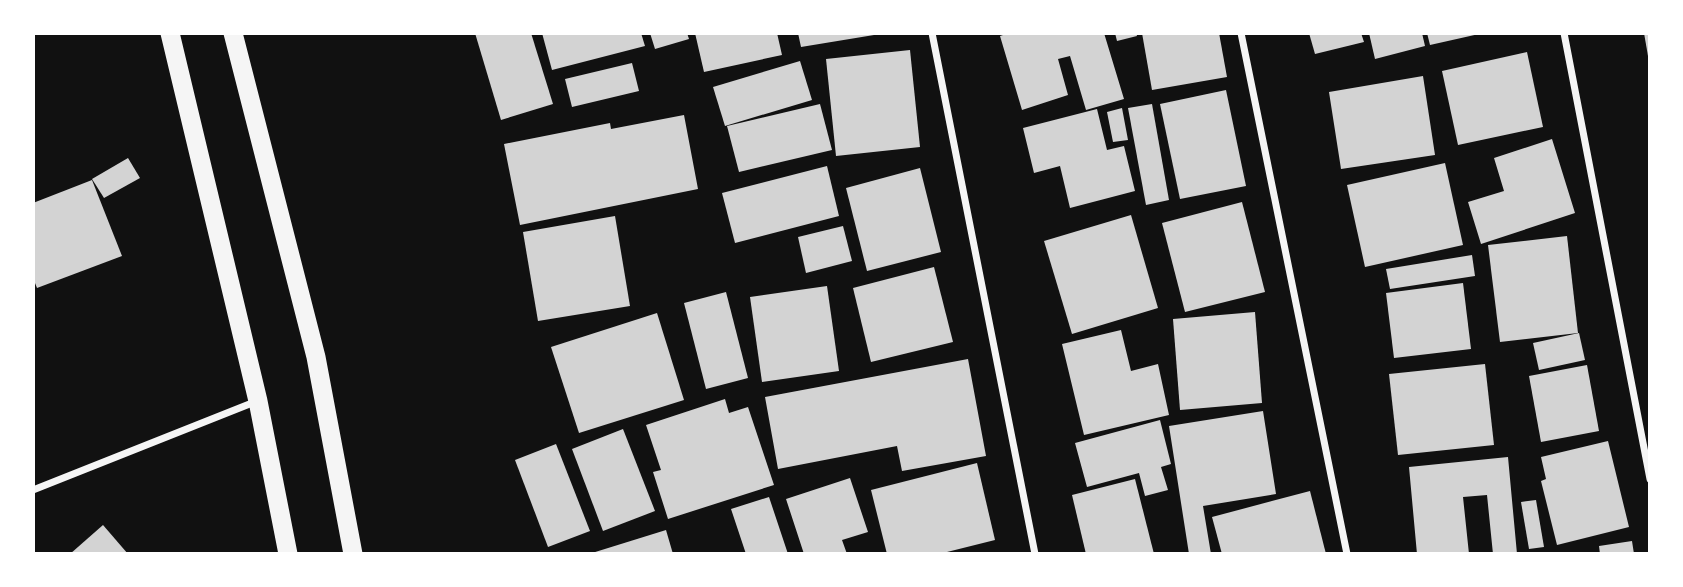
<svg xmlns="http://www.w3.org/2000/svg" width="1683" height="587" font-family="'Archivo Narrow',sans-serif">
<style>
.building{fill:#d3d3d3}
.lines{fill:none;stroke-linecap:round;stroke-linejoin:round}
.minor{stroke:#f5f5f5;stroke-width:7}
.trunk{stroke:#f5f5f5;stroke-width:19}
</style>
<rect width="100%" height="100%" fill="#111"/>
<g class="building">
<path d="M475,33H531L553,104L501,120Z"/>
<path d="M542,33H641L645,46L552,70Z"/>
<path d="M650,33H687L689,39L655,49Z"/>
<path d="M695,33H777L782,55L704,72Z"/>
<path d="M798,33H874V35L801,47Z"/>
<path d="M1009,33H1104L1124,99L1086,110L1070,56L1058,59L1068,95L1022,110L1000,36Z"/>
<path d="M1115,33H1136L1137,36L1117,41Z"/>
<path d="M1142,33H1219L1227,77L1152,90Z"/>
<path d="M1309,33H1361L1364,42L1315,54Z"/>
<path d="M1369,33H1422L1425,46L1375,59Z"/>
<path d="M1427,33H1479V34L1430,45Z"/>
<path d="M1644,33H1650V56H1648Z"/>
<path d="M910,50L920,147L836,156L826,59Z"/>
<path d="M1527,52L1543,127L1458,145L1442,71Z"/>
<path d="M800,61L812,100L725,126L713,87Z"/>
<path d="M632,63L639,91L572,107L565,79Z"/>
<path d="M1423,76L1435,155L1341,169L1329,92Z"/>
<path d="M1226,90L1246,186L1180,199L1160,104Z"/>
<path d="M820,104L832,150L739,172L727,126Z"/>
<path d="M1152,104L1169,200L1146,205L1128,108Z"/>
<path d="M1122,108L1128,140L1113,142L1107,112Z"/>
<path d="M1097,109L1107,150L1124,146L1135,191L1070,208L1060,166L1034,173L1023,128Z"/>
<path d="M684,115L698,189L520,225L504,144L610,123L611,129Z"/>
<path d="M1552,139L1575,213L1481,244L1468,202L1504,191L1494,158Z"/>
<path d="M128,158L140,178L104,198L92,179Z"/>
<path d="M1445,163L1463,245L1365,267L1347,185Z"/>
<path d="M827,166L839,216L735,243L722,193Z"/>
<path d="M920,168L941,252L867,271L846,188Z"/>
<path d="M92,180L122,256L37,288L33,278V203Z"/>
<path d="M1242,202L1265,292L1185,312L1162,223Z"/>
<path d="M1131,215L1158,308L1072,334L1044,241Z"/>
<path d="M615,216L630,306L538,321L523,232Z"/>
<path d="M843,226L852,261L806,273L798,237Z"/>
<path d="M1567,236L1578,333L1500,342L1488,245Z"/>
<path d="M1472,255L1475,276L1390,289L1386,269Z"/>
<path d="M934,267L953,342L871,362L853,288Z"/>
<path d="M1463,283L1471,349L1394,358L1386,293Z"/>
<path d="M827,286L839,371L762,382L750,297Z"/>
<path d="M726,292L748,378L706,389L684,303Z"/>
<path d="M1255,312L1262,403L1180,410L1173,319Z"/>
<path d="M657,313L684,400L579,433L551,347Z"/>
<path d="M1121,330L1131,371L1158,364L1169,415L1084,435L1062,344Z"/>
<path d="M1579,333L1585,360L1539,370L1533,343Z"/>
<path d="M968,359L986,456L902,471L897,446L778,469L765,397Z"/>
<path d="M1485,364L1494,445L1398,455L1389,374Z"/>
<path d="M1587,365L1599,431L1541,442L1529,376Z"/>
<path d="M725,399L729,413L748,407L774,485L668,519L653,472L661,470L646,425Z"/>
<path d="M1263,411L1276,494L1203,506L1211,554H1189L1169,426Z"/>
<path d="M1160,420L1171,464L1161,467L1168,490L1145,496L1139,473L1087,487L1075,443Z"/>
<path d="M623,429L655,511L603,531L572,449Z"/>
<path d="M1608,441L1629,527L1557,545L1541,481L1546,479L1541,457Z"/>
<path d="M556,444L590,531L548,547L515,460Z"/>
<path d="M1508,457L1517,554H1493L1487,495L1463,497L1469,554H1417L1409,467Z"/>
<path d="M977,463L995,540L939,554H887L871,490Z"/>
<path d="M850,478L868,532L842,540L847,554H804L786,499Z"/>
<path d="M1135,479L1154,554H1086L1072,495Z"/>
<path d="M1310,491L1326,554H1222L1212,517Z"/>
<path d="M769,497L788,554H746L731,509Z"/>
<path d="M1536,500L1544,547L1529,549L1521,502Z"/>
<path d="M103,525L128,554H70Z"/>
<path d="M666,530L673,554H592V553Z"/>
<path d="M1632,541L1634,554H1600L1599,546Z"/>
</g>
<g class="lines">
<g class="minor">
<path d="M932,33L1035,554"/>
<path d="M1241,33L1347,554"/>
<path d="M1564,33L1650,479"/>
<path d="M33,490L257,401"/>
</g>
<g class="trunk">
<path d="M170,33L258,401L288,554"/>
<path d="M233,33L316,357L353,554"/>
</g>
</g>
<rect width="1683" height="587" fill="none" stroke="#ffffff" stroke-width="70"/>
</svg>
